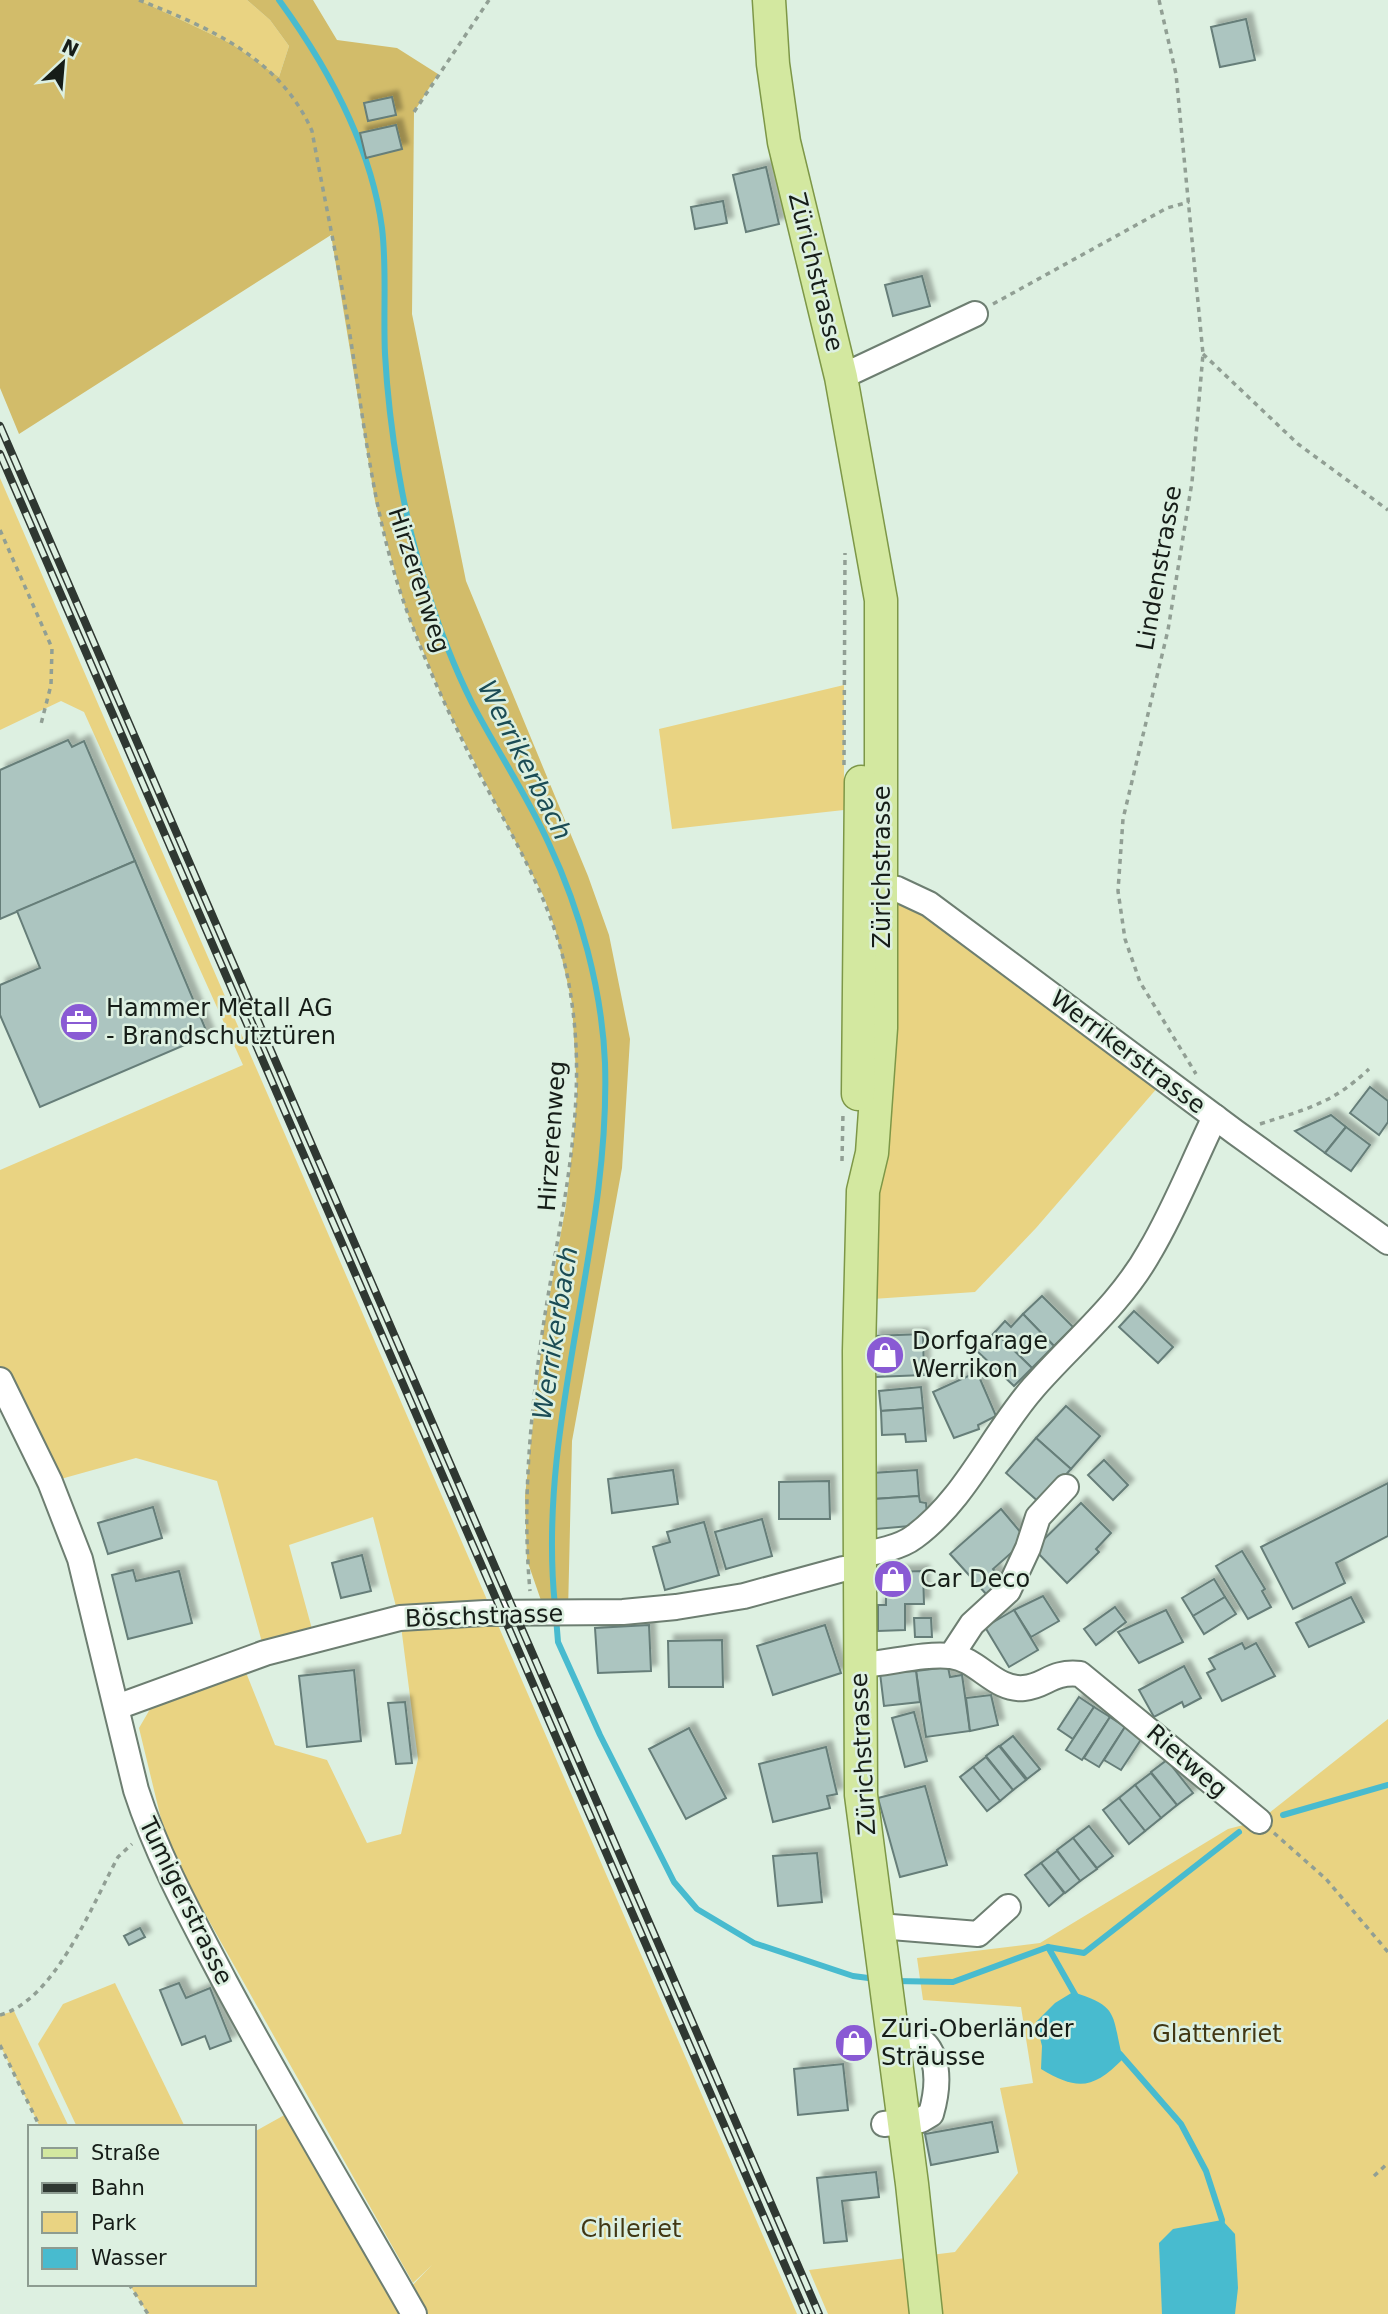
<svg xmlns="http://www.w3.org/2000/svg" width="1388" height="2314" font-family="'DejaVu Sans',sans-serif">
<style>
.green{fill:#e9d382}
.forest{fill:#d2bc6a}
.water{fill:#48bbcf}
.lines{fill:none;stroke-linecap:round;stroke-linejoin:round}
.stream{stroke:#48bbcf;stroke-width:6}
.building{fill:#acc5c0;stroke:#667e79;stroke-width:2;filter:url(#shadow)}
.minor-casing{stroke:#6d7e71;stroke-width:28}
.major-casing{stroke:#7d9747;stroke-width:35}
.path{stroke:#919f94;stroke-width:3.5;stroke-dasharray:5 5;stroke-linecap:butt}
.minor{stroke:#fff;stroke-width:24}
.major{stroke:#d3e8a0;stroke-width:32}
.rail-casing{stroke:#2f3832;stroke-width:8}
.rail{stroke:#ddf0e1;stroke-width:5;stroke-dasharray:16;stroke-linecap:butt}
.labels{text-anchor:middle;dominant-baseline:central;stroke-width:5;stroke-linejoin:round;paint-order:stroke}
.street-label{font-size:24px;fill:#161d18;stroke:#ddf0e1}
.poi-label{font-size:24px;fill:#161d18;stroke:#ddf0e1;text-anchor:start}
.park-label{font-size:24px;fill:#413714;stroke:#ddf0e1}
.water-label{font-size:26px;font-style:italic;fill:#1b4c55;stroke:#ddf0e1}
</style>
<defs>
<filter id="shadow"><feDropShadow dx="6" dy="-6" stdDeviation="2" flood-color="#0004"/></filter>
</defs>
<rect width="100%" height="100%" fill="#ddf0e1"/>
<g class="green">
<path d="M139,0H247L270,20L289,46L279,77L232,44Z"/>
<path d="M0,478L797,2314H414L403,2295L432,2265L413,2283L186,1880L163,1827L139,1728L153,1704L243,1665L275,1745L327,1760L367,1843L401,1834L418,1759L401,1626L373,1517L289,1545L315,1640L265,1653L217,1481L136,1458L50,1482L0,1380V1170L243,1065L84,712L61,701L0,730Z"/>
<path d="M844,685V810L672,829L659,729Z"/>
<path d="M882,885L1165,1079L1036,1228L975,1292L858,1300Z"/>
<path d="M1388,1719V2314H828L809,2270L955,2252L1018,2173L1000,2088L1033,2083L1021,2007L923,2000L917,1958L1040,1943L1228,1829L1259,1821Z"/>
<path d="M115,1983L185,2127H77L38,2044L63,2004Z"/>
<path d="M14,2011L69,2127H40L0,2045V2015Z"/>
<path d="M288,2113L403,2314H148L129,2284H254V2132Z"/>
</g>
<path class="forest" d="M0,0H139L232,44L279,77L289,46L270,20L247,0H313L337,40L397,48L438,74L414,112L412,314L466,581L588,876L609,935L630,1039L622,1168L572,1441L568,1612H545L527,1560L525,1496L543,1332L566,1205L573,1144L577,1091L572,1003L556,932L544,897L446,706L406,610L375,501L331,235L19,434L0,388Z"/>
<g class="water">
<path d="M1073,1992C1121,2007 1111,2015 1123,2059C1093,2089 1078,2091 1041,2069L1042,2046L1036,2022L1055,2003Z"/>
<path d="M1222,2220L1235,2234L1238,2288L1235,2314H1162L1159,2243L1173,2229Z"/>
</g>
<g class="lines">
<g class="stream">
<path d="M279,0C327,66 371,145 382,228C387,269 383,312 385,354C389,427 403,516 426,586C438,625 454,667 472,703C497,751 527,795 549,844C580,910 602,989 605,1063C611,1246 536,1423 555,1606"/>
<path d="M556,1617L558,1642L600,1735L674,1882L697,1909L754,1943L853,1976L876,1979"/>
<path d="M1283,1815L1388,1785"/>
<path d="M1048,1947L1077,1998"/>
<path d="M894,1981L953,1982L1048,1947L1084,1953L1239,1832"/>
<path d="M1120,2054L1181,2124L1206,2171L1222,2220L1221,2229"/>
</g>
</g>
<g class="building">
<path d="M1246,19L1255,60L1220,67L1211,27Z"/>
<path d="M392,97L396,115L368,121L364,103Z"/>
<path d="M396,125L402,149L366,158L360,133Z"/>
<path d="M766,167L779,224L746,232L733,175Z"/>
<path d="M723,201L727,223L695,229L691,207Z"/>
<path d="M922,276L930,306L893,316L885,285Z"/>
<path d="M68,740L72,747L84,741L135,861L0,919V770Z"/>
<path d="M135,861L208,1035L40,1107L0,1015V985L40,968L17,911Z"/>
<path d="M1370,1087L1388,1101V1122L1379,1135L1350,1113Z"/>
<path d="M1331,1115L1346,1127L1325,1153L1295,1131Z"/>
<path d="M1346,1127L1370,1145L1351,1171L1325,1153Z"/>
<path d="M1042,1296L1073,1327L1054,1346L1023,1314Z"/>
<path d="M1134,1311L1173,1347L1158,1363L1119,1327Z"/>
<path d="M1023,1314L1054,1346L1032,1368L995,1332L1005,1321L1011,1327Z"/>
<path d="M995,1332L1032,1368L1014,1386L977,1351Z"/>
<path d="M923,1334L924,1375L875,1377L873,1336Z"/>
<path d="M977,1372L996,1416L978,1425L979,1429L954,1438L933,1392Z"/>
<path d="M921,1387L923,1408L881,1411L879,1391Z"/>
<path d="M1066,1406L1100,1436L1071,1469L1036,1438Z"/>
<path d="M923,1408L926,1441L906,1442L905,1434L882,1435L881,1411Z"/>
<path d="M1036,1438L1071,1469L1040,1503L1006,1473Z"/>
<path d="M1104,1460L1128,1485L1113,1500L1088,1475Z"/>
<path d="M673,1470L678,1504L612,1513L608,1479Z"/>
<path d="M917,1470L919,1496L874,1499L872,1473Z"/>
<path d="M829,1481L830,1519H779V1482Z"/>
<path d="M1388,1483V1536L1336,1563L1345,1583L1293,1609L1261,1547Z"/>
<path d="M919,1496L920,1502L926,1503L927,1515L910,1526L876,1529L874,1499Z"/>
<path d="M1081,1503L1111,1533L1096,1549L1099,1552L1067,1583L1034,1549Z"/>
<path d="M153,1507L162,1538L108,1554L98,1523Z"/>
<path d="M1001,1509L1022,1534L1019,1546L993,1569L1003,1581L987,1595L950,1554Z"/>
<path d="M762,1519L772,1556L726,1569L715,1532Z"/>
<path d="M704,1522L719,1575L665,1590L653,1547L670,1542L667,1532Z"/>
<path d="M1242,1551L1265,1589L1262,1591L1271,1607L1248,1619L1216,1566Z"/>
<path d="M362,1555L371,1591L341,1598L332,1563Z"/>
<path d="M133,1570L136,1581L179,1571L192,1623L128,1639L112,1575Z"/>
<path d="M923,1571L924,1604H905V1630L878,1631V1605H886V1572Z"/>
<path d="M1214,1579L1225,1597L1193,1616L1182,1598Z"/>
<path d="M1043,1596L1059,1621L1031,1637L1014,1610Z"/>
<path d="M1225,1597L1236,1614L1204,1634L1193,1616Z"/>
<path d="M1351,1597L1364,1622L1309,1647L1296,1623Z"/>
<path d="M1115,1607L1126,1622L1096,1645L1084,1629Z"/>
<path d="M1014,1610L1038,1650L1009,1667L985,1627Z"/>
<path d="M1166,1610L1183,1642L1139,1663L1118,1632Z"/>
<path d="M914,1618H931L932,1637H915Z"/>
<path d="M649,1625L651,1671L598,1673L595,1628Z"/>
<path d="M825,1625L841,1673L773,1695L757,1646Z"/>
<path d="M722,1640L723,1687H669L668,1641Z"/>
<path d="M1242,1643L1245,1649L1256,1643L1275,1676L1222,1701L1207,1673L1215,1669L1209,1659Z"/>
<path d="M1184,1666L1201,1698L1184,1707L1182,1702L1154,1717L1139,1690Z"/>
<path d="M948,1667L950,1677L962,1675L970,1731L926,1737L916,1671Z"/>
<path d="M354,1670L361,1741L307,1747L299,1676Z"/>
<path d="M916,1671L920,1702L884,1706L880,1673Z"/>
<path d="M991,1695L998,1725L970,1731L966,1698Z"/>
<path d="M1079,1697L1094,1707L1073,1739L1058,1729Z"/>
<path d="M405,1702L412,1763L396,1764L388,1703Z"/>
<path d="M1094,1707L1110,1717L1082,1760L1066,1750Z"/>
<path d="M914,1712L927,1761L905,1767L892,1718Z"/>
<path d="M1110,1717L1125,1727L1099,1767L1084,1758Z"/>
<path d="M1125,1727L1142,1738L1121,1770L1104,1760Z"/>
<path d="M689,1728L726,1798L686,1819L649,1749Z"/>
<path d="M1013,1736L1040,1769L1027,1779L1000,1746Z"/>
<path d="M999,1746L1026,1780L1013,1790L986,1756Z"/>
<path d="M826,1747L837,1794L827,1796L830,1808L773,1822L759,1764Z"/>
<path d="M986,1757L1013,1790L1000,1801L973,1767Z"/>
<path d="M1167,1760L1193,1793L1177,1805L1151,1772Z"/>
<path d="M973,1767L1000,1801L987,1811L960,1777Z"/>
<path d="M1151,1773L1177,1805L1161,1818L1135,1785Z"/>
<path d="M1135,1785L1161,1818L1145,1831L1119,1798Z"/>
<path d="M925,1786L947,1865L900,1877L878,1798Z"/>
<path d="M1119,1798L1145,1831L1129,1844L1103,1810Z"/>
<path d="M1089,1826L1113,1856L1097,1868L1073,1838Z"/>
<path d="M1073,1838L1097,1869L1080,1881L1057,1850Z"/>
<path d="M1057,1851L1080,1881L1065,1893L1041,1863Z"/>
<path d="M817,1853L822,1902L778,1906L773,1856Z"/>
<path d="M1041,1863L1064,1893L1049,1906L1025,1875Z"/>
<path d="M140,1928L145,1937L129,1945L124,1936Z"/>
<path d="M179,1983L186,1998L210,1988L231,2041L210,2049L205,2036L182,2045L160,1990Z"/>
<path d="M843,2064L848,2110L798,2115L794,2069Z"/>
<path d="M992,2122L998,2152L931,2165L925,2134Z"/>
<path d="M876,2172L879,2197L842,2201L847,2241L824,2243L817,2178Z"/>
</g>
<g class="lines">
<g class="minor-casing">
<g id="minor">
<path d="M841,377L975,314"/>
<path d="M864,882L897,889L929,904L1235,1132L1388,1242"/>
<path d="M0,1380L50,1482L80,1559L136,1790C158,1858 192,1919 225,1982C285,2094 351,2203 414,2314"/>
<path d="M859,1554C875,1553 901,1547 914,1537C965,1500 992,1435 1033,1388C1073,1342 1120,1305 1150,1251C1175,1209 1193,1162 1215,1117"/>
<path d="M951,1656L972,1624L1008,1591L1028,1548L1038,1517L1066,1487"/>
<path d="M859,1665C888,1664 921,1653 951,1656C978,1659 995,1691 1024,1688C1046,1686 1051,1671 1080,1674L1259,1821"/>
<path d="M117,1707L265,1653L400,1618L485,1613L623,1612L676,1607L744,1596L843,1569H859"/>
<path d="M879,1926L978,1934L1008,1907"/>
<path d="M884,2124L921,2120L931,2114C941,2079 941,2030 892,2034"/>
</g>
</g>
<g class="major-casing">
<g id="major">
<path d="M769,0L773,64L784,142L841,377L881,600V1028L872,1153L863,1191L859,1351L861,1795L912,2184L926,2314"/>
<path d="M858,1094L861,782"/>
</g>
</g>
<g class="path">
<path d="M139,0C210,28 280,58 312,131C325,203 341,275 352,348C366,438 376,528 408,614C426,664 448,712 472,760C514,841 560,910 572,1004C588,1116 558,1224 542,1334C530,1420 522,1505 530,1591"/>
<path d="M1159,0L1176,74L1203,354L1192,482L1168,630L1123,819L1118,891L1125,939L1140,982L1196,1074"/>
<path d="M414,112L489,0"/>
<path d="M993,304L1167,208L1189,202"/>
<path d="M1203,354L1298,444L1388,510"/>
<path d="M0,530L52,648L51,685L41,724"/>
<path d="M844,765L845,553"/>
<path d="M1260,1124C1306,1109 1332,1104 1369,1069"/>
<path d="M842,1161L843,1112"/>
<path d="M1274,1833L1326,1879L1388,1952"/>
<path d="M0,2015C55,2000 92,1905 118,1857L132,1844"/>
<path d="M0,2045L40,2127"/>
<path d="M1374,2176L1388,2163"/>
<path d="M129,2284L148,2314"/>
</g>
<use href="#minor" class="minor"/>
<use href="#major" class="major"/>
<g class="rail-casing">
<g id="rail">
<path d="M0,426L819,2314"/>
<path d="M0,454L806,2314"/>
</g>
</g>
<use href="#rail" class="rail"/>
</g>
<defs>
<g id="office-disc" transform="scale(2.0125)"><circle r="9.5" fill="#895ad4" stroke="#ddf0e1"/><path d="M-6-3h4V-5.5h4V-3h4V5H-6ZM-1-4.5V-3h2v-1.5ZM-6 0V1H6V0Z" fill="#fff"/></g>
<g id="shop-disc" transform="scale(2.0125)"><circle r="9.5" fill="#895ad4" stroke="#ddf0e1"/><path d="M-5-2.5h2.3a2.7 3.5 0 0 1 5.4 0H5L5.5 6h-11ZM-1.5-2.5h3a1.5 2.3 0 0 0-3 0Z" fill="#fff"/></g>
</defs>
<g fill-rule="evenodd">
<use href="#office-disc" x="79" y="1022"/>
<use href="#shop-disc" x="885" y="1355"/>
<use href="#shop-disc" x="893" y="1579"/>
<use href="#shop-disc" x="854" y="2043"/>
</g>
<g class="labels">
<g class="street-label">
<text transform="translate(816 272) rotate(76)">Zürichstrasse</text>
<text transform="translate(1159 568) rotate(-80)">Lindenstrasse</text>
<text transform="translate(419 580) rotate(72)">Hirzerenweg</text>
<text transform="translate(882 867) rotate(-90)">Zürichstrasse</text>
<text transform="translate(1128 1052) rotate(37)">Werrikerstrasse</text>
<text transform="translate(552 1136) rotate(-86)">Hirzerenweg</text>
<text transform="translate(484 1616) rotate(-2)">Böschstrasse</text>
<text transform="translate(863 1754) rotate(-93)">Zürichstrasse</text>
<text transform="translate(1187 1761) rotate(41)">Rietweg</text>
<text transform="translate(186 1901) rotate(64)">Tumigerstrasse</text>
</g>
<g class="poi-label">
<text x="106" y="1008">Hammer Metall AG<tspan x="106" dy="28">- Brandschutztüren</tspan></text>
<text x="912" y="1341">Dorfgarage<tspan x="912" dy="28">Werrikon</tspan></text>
<text x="920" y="1579">Car Deco</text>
<text x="881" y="2029">Züri-Oberländer<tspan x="881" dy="28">Sträusse</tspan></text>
</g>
<g class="park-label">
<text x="1217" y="2034">Glattenriet</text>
<text x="631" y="2229">Chileriet</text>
</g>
<g class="water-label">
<text transform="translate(525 760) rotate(63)">Werrikerbach</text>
<text transform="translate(555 1333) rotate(-81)">Werrikerbach</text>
</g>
</g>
<rect x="28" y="2125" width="228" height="161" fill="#ddf0e1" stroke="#8d9c91" stroke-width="2"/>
<rect x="42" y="2148" width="35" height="10" fill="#d3e8a0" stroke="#8d9c91" stroke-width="2"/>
<text x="91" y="2160" font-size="21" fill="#161d18">Straße</text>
<rect x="42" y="2183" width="35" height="10" fill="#2f3832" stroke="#8d9c91" stroke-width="2"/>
<text x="91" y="2195" font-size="21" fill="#161d18">Bahn</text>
<rect x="42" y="2212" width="35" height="21" fill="#e9d382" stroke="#8d9c91" stroke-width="2"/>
<text x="91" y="2230" font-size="21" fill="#161d18">Park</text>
<rect x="42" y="2248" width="35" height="21" fill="#48bbcf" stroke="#8d9c91" stroke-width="2"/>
<text x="91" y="2265" font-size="21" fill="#161d18">Wasser</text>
<g transform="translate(63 63) rotate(26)" stroke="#ddf0e1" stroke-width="5" paint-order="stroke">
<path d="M0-5L12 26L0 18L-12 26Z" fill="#161d18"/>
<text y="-10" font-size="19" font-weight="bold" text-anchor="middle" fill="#161d18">N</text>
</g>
</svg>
